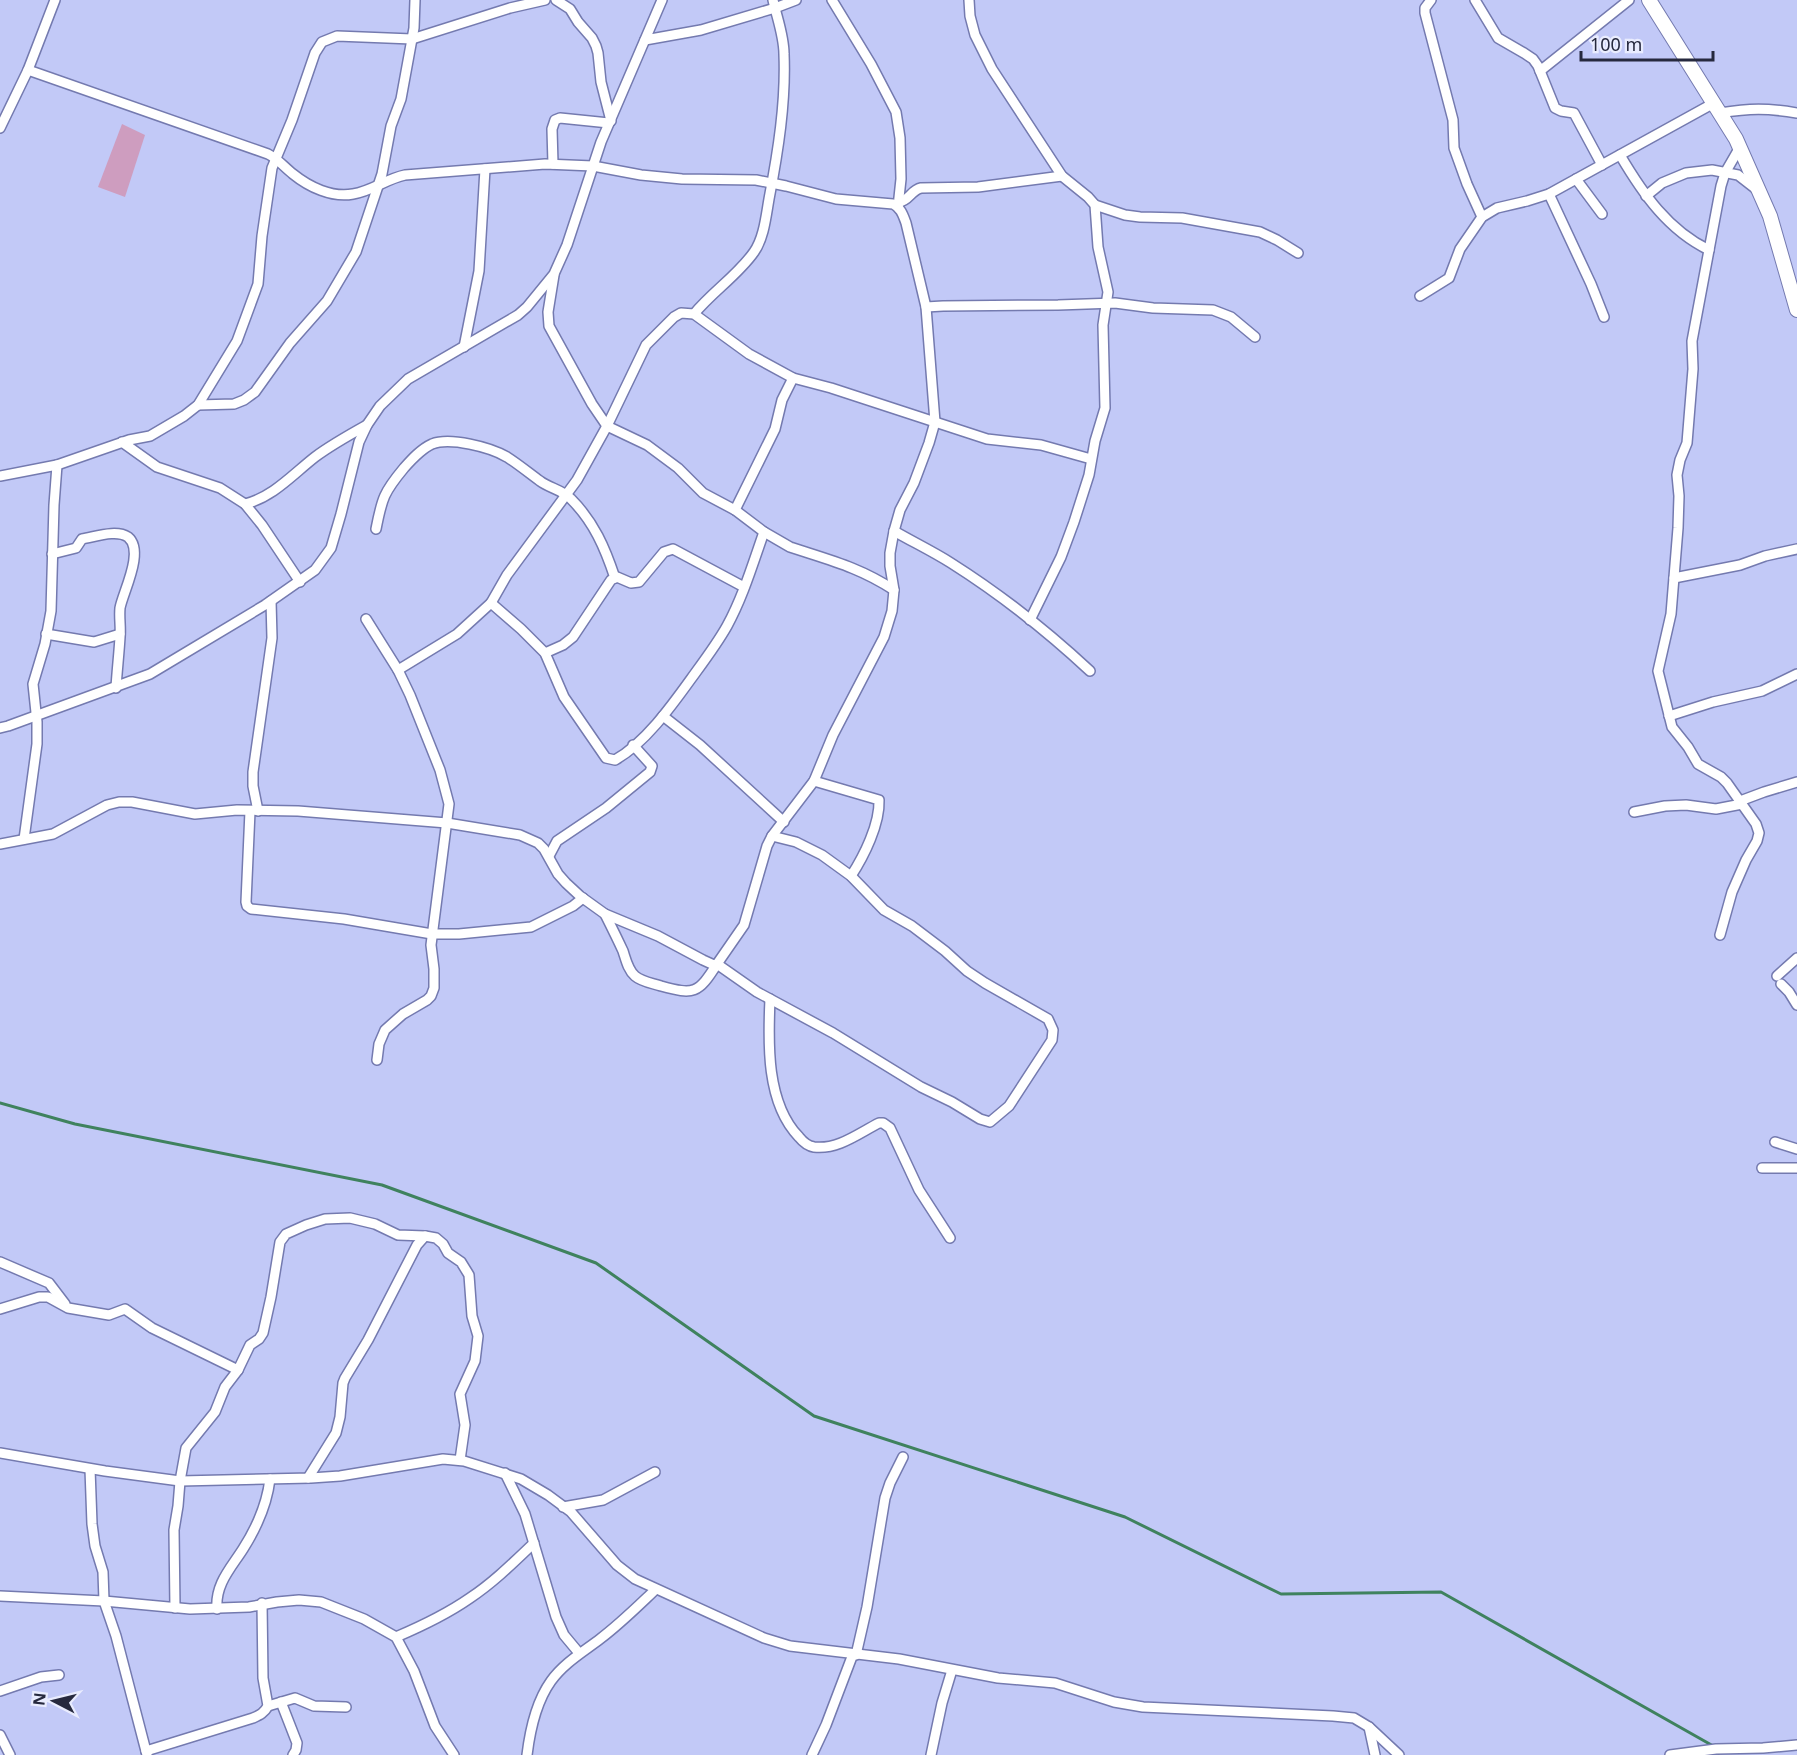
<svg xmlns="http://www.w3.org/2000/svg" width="1797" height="1755" font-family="'Noto Sans',sans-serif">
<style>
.green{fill:#ce9dbf}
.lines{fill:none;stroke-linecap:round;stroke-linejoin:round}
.stream{stroke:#3f825e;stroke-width:3}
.minor-casing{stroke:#747aaf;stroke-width:12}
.secondary-casing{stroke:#747aaf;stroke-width:16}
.minor{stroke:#fff;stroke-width:9}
.secondary{stroke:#fff;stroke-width:14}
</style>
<rect width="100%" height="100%" fill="#c2c9f7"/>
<path class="green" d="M122,124L145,135L125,197L98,187Z"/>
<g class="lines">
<path class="stream" d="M0,1103L75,1124L382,1185L596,1263L814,1416L1125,1517L1281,1594L1441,1592L1715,1747L1718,1755"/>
<g class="minor-casing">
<g id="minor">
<path d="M556,0L570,9L578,22L592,38L596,46L598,53L601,82L611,121"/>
<path d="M832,0L871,64L896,112L900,138L901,179L898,207"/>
<path d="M969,0L970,16L975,35L992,69L1062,176L1088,197L1095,205L1098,247L1108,292L1103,325L1105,408L1095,441L1089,475L1074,522L1061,557L1030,620"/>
<path d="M1431,0L1425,8V13L1453,120L1454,148L1467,184L1482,217"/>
<path d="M1475,0L1498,38L1524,53L1533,59L1538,66L1555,108L1561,111L1574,113L1602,165"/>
<path d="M645,40L701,30L775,8L796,0"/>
<path d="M1540,71L1629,0"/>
<path d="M1720,113C1750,108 1767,108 1797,113"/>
<path d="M0,128L28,70L55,0"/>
<path d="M1620,155C1643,194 1668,230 1709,250"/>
<path d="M553,164L552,129L555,120L560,118L609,123"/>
<path d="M1576,179L1602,214"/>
<path d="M1549,194L1591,284L1604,317"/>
<path d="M1646,196L1662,183L1686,173L1712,170L1738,175L1756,189"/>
<path d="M899,202C909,201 911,190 921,188L978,187L1062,176"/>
<path d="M1095,205L1125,215L1140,217L1182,218L1260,232L1277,240L1298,253"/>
<path d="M554,275L548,312L549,326L592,404L607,426L647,445L678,468L703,493L735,510L764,532L790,547C829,560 859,567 894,590"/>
<path d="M1420,296L1449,278L1460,249L1482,217L1497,208L1527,201L1549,194L1714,103"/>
<path d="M926,307L943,306L1058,305L1115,303L1153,308L1213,310L1231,317L1255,337"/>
<path d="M694,314C712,292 738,275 754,252C764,238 766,216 769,199C778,152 786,102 784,54C784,36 777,18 773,0"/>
<path d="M464,347L479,271L485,169"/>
<path d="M198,405L234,404L244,400L255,392L290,343L327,301L356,252L382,174L391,126L401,99L414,28L415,0"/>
<path d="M122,442L157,467L220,488L245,504L262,525L300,582"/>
<path d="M0,476L57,465L129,440L150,436L184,416L198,405L237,341L258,284L262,236L272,168L292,120L315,53L322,42L337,36L412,39L510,8L545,0"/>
<path d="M245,504C273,497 292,475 315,457C331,445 349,435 367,425"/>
<path d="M735,510L775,429L782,400L793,378"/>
<path d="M376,529C382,498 384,492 404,468C412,459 421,449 432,444C450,437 490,447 507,457C518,464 529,473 540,481C549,488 563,490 571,499C594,522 605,548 615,578"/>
<path d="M894,531C913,542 932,551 951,563C1000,594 1048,632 1090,671"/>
<path d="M52,554L76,548L82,539C95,537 116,529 128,537C145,551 123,592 120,608C119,618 121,627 120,637C119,654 117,671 116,688"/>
<path d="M1674,578L1740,565L1765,556L1797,549"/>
<path d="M491,603L521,629L545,653L564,697L606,758L615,760C647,742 675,701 696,672C707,657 718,642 727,626C743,597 753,563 764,532"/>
<path d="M366,619L398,670L410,695L440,770L449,804L431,945L434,969V988L431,996L427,1000L403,1014L385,1030L379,1044L377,1060"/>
<path d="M46,634L94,642L120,634"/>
<path d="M545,653L563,645L573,637L611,580L617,577L631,583L639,582L664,552L673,549L744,587"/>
<path d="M398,670L457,634L491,603L507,575L577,480L607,426L646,345L674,317L681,313L694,314L749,354L793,378L831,388L987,439L1041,445L1091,459"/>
<path d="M663,716L700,745L784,822"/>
<path d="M1669,716L1713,702L1762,691L1797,674"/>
<path d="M0,728L8,726L150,674L265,605L315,570L331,548L341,514L359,442L367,425L380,406L408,379L518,315L527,307L554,274L567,245L601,142L662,0"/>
<path d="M814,781L879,800C880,824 864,856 851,876"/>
<path d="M1740,801L1764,792L1797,782"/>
<path d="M250,811L246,902L247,906L251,909L344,919L432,934H459L531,927L573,906L583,898"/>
<path d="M258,811L253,786V772L272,638L271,601"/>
<path d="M1634,812L1665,806L1686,805L1716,809L1742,804"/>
<path d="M24,839L37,744V722L33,684L45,644L51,611L54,505L57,465"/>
<path d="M0,844L53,834L107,805L119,802H132L195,814L237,810L298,811L447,823L520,835L538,843L544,849L558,874L566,883L580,896L605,914L658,936L703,960L714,965L717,964L744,925L767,846L772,836L814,781L833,735L884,637L892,611L894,590L890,566V553L894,531L900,510L914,483L929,443L935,422L926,307L906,223C903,215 901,208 893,204L836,199L786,186L756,180L682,179L641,175L593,166L545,164L405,175C386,179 372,191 353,194C332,198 309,187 293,174C284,167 278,159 268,154L28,70"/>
<path d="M549,856L557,841L606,808L650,772L652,766L633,745"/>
<path d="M605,914C611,926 617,938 623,951C626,960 628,970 635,976C642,982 652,983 661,986C694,995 698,994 717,964L757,992L833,1033L921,1087L952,1102L980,1119L990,1122L1009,1106L1052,1040L1053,1030L1048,1019L985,983L967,971L945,951L912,926L884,910L851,876L822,855L796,842L772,836"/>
<path d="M1720,935L1732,892L1746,860L1757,841L1759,833L1756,824L1727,783L1721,777L1698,764L1688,747L1672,727L1658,671L1671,614L1678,528L1679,496L1677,475L1680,460L1687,443L1693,369L1692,341L1721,186L1725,173L1740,147"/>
<path d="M1777,976L1797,958"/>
<path d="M1781,984L1789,992L1797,1005"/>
<path d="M770,999C768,1043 766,1103 799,1137C803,1142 808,1146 814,1147C838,1150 859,1133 879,1123H883L890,1128L919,1190L950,1238"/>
<path d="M1775,1142L1797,1149"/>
<path d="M1762,1168H1797"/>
<path d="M0,1262L49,1283L65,1304"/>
<path d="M0,1309L39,1297H48L68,1308L109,1315L125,1309L152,1328L238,1370"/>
<path d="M0,1453L105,1471L180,1481L311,1478L340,1476L443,1459L464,1461L521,1479L548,1495L571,1512L617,1565L635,1579L764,1638L790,1646L899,1659L998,1678L1055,1683L1114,1702L1143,1707L1333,1716L1354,1718L1369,1727L1399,1755"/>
<path d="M90,1469L92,1524L95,1546L103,1572L104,1601L116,1636L147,1755"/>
<path d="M505,1473L525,1514L556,1617L564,1635L579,1653"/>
<path d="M308,1478L336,1433L340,1417L343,1383L345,1378L368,1340L417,1245L425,1236"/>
<path d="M563,1507L603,1500L655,1472"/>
<path d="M0,1596L104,1601L190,1609L249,1607L277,1602L299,1600L321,1602L364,1619L396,1637L414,1671L435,1726L454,1755"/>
<path d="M175,1608L174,1530L178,1506L180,1481L186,1448L215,1412L225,1387L238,1370L250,1345L259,1339L263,1333L271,1297L280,1242L286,1234L306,1225L325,1219L350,1218L375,1224L398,1235L425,1236L436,1238L443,1244L448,1253L461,1262L469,1275L472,1316L478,1336L475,1361L460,1394L465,1425L460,1460"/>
<path d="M217,1609C215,1584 231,1568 243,1549C257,1527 267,1504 270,1479"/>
<path d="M396,1637C422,1626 447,1614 470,1598C494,1582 514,1562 534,1543"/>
<path d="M856,1655L867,1607L885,1498L890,1483L903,1457"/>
<path d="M0,1691L41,1677L59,1675"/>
<path d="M281,1702L297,1743L296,1750L293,1755"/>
<path d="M268,1706L295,1698L314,1706L346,1707"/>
<path d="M1369,1727L1375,1755"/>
<path d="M0,1735L10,1755"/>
<path d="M146,1751L253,1718C260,1715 264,1713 268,1706L263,1678L262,1603"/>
<path d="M527,1755C530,1730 536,1702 551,1681C564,1663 583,1652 600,1639C620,1624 637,1607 655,1590"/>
<path d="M812,1755L826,1725L853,1654"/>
<path d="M931,1755L942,1703L952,1670"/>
<path d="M1670,1755L1716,1749L1763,1748L1797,1745"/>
</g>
</g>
<g class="secondary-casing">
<path id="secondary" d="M1649,0L1736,139L1770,216L1797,310"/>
</g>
<use href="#minor" class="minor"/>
<use href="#secondary" class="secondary"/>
</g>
<g transform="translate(54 1701) rotate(277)" stroke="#e9ecfe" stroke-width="4.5" paint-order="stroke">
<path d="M0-4.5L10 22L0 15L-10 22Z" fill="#26293e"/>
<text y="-9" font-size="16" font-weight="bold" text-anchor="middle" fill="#26293e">N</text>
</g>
<path d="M1581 51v9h132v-9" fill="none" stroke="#26293e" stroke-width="3"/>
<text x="1590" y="51" font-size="18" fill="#26293e" stroke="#e9ecfe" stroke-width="4.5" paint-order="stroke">100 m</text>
</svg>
